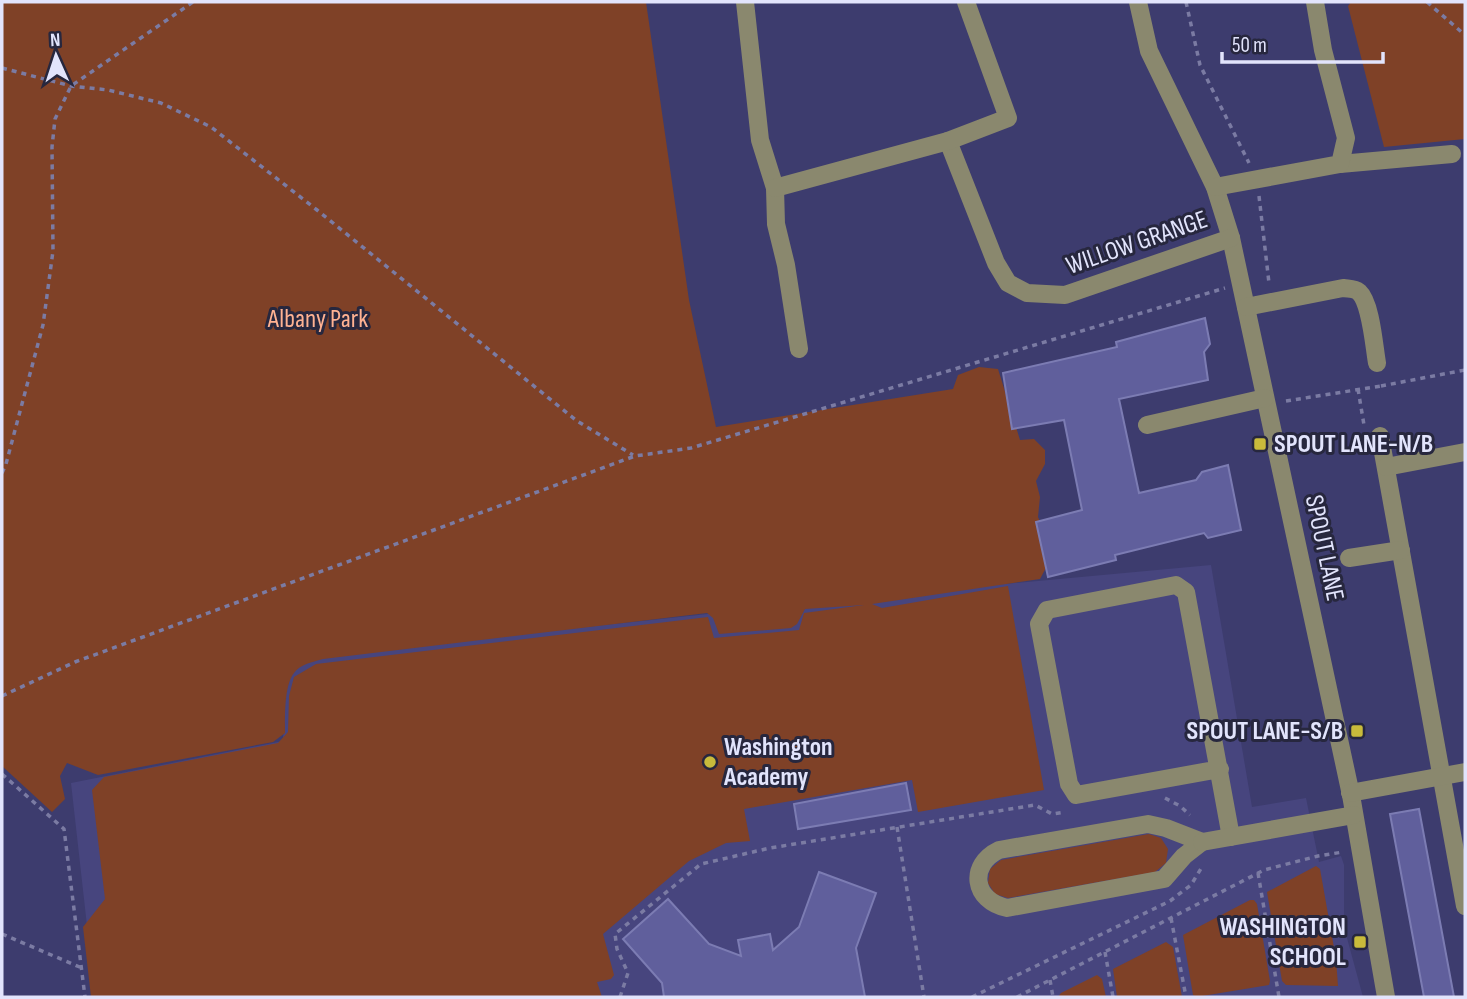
<svg xmlns="http://www.w3.org/2000/svg" width="1467" height="999" font-family="'Sofia Sans Condensed',sans-serif">
<style>
.built{fill:#47457e}
.green{fill:#7f4127}
.building{fill:#605f9c;stroke:#7c7cb3;stroke-width:2}
.lines{fill:none;stroke-linecap:round;stroke-linejoin:round}
.path{stroke:#7b7ba3;stroke-width:3.5;stroke-dasharray:5 5;stroke-linecap:butt}
.minor{stroke:#8a886e;stroke-width:18}
.poi-dot{fill:#c9bb3b;stroke:#27273e;stroke-width:2.5}
.labels{text-anchor:middle;dominant-baseline:central;stroke-width:6;stroke-linejoin:round;paint-order:stroke}
.street-label{font-size:26px;fill:#e2e4fc;stroke:#27273e}
.park-label{font-size:26px;fill:#ffb292;stroke:#27273e}
.poi-label{font-size:26px;font-weight:bold;fill:#e2e4fc;stroke:#27273e;text-anchor:start}
</style>
<rect width="100%" height="100%" fill="#3d3c6e"/>
<path class="built" d="M1211,565L1252,807L1306,798L1319,862L1341,856L1344,865V927L1363,997H95L71,783L283,741L286,659L885,595Z"/>
<g class="green">
<path d="M2,2H646L689,300L716,427L953,389L958,375L979,367L998,369L1020,440L1034,439L1045,450V464L1036,481L1040,497L1038,517L1047,537L1049,562L1040,579L872,604L882,608L1008,586L1044,790L918,812L912,780L744,809L750,841L726,843L689,861L603,934L614,975L611,979L597,982L602,997H91L83,927L105,899L92,790L104,777L278,743L288,732L289,696L294,677L316,664L708,617L714,638L799,630L804,613L864,605L805,609L797,624L791,628L719,634L713,618L707,613L323,659C313,662 300,664 294,673C284,685 285,718 285,733L273,742L98,775L67,763L60,776L65,799L52,812L2,766Z"/>
<path d="M1351,2H1465V139L1384,147L1348,6Z"/>
<path d="M1149,834L1161,838L1168,849L1166,863L1155,872L1008,898L995,894L988,883L990,869L1001,860Z"/>
<path d="M1316,866L1320,869L1336,959L1338,986L1286,985L1282,981L1267,892Z"/>
<path d="M1250,900H1254L1257,904L1270,981L1269,985L1196,997L1193,995L1183,935Z"/>
<path d="M1166,942L1173,947L1182,997H1117L1113,969Z"/>
<path d="M1097,975L1102,979L1106,997H1058L1061,993Z"/>
</g>
<g class="building">
<path d="M1205,318L1210,344L1204,352L1208,380L1119,399L1139,493L1196,480L1202,472L1228,465L1241,530L1208,538L1204,533L1115,555L1116,560L1048,577L1036,522L1082,510L1064,420L1012,429L1003,373L1117,347L1116,342Z"/>
<path d="M906,783L911,810L798,829L794,804Z"/>
<path d="M1419,809L1454,997H1424L1390,814Z"/>
<path d="M819,872L876,893L856,948L865,997H664L662,983L623,939L668,899L709,944L741,956L738,940L770,934L773,950L799,927Z"/>
</g>
<g class="lines">
<g class="path">
<path d="M1186,2L1200,65L1249,163"/>
<path d="M1427,2L1465,35"/>
<path d="M2,68L71,86L108,90L161,103L211,127L317,210L577,421L633,455"/>
<path d="M1259,196L1269,283"/>
<path d="M1381,386L1465,370"/>
<path d="M1358,389L1364,425"/>
<path d="M1286,401L1381,386"/>
<path d="M2,473L6,464L43,325L53,251L52,147L55,119L71,86L193,2"/>
<path d="M2,696L75,662L635,456L691,448L1225,288"/>
<path d="M2,774L64,829L85,997"/>
<path d="M1165,798L1180,806L1190,815"/>
<path d="M897,827L924,997"/>
<path d="M1258,873L1279,997"/>
<path d="M1171,918L1186,997"/>
<path d="M2,934L82,968"/>
<path d="M1105,952L1113,997"/>
<path d="M1050,980L1053,997"/>
<path d="M620,997L628,973L617,949L615,934L701,864L770,848L1035,805L1052,814L1065,812"/>
<path d="M972,997L1170,901L1191,885L1202,867"/>
<path d="M1017,997L1264,870L1318,856L1343,852"/>
</g>
<g class="minor">
<path d="M745,2L760,140L775,188L776,224L786,265L799,349"/>
<path d="M1138,2L1149,51L1215,187L1231,238L1351,795L1386,997"/>
<path d="M948,141L996,263L1008,283L1027,293L1065,295L1231,238"/>
<path d="M1340,164L1452,154"/>
<path d="M1215,187L1340,164L1346,138L1323,50L1315,2"/>
<path d="M775,188L948,141L1008,118L966,2"/>
<path d="M1246,307L1343,288C1349,289 1354,288 1359,292C1371,303 1374,346 1377,363"/>
<path d="M1147,425L1265,398"/>
<path d="M1380,436L1465,906"/>
<path d="M1386,467L1465,452"/>
<path d="M1349,558L1401,550"/>
<path d="M1220,769L1076,795L1069,784L1039,624L1047,610L1176,585L1186,592L1231,837"/>
<path d="M1350,793L1465,772"/>
<path d="M1148,824L1166,828L1202,842L1184,856L1164,879L1007,908C973,901 968,865 999,850Z"/>
<path d="M1202,842L1354,815"/>
</g>
</g>
<g class="poi-dot">
<rect x="1253" y="437" width="14" height="14" rx="3.5"/>
<rect x="1350" y="724" width="14" height="14" rx="3.5"/>
<circle cx="710" cy="762" r="7"/>
<rect x="1353" y="935" width="14" height="14" rx="3.5"/>
</g>
<g class="labels">
<g class="street-label">
<text transform="translate(1137 243) rotate(-19)">WILLOW GRANGE</text>
<text transform="translate(1324 548) rotate(78)">SPOUT LANE</text>
</g>
<g class="park-label">
<text x="318" y="319">Albany Park</text>
</g>
<g class="poi-label">
<text x="1274" y="444">SPOUT LANE-N/B</text>
<text x="1343" y="731" text-anchor="end">SPOUT LANE-S/B</text>
<text x="724" y="747">Washington<tspan x="724" dy="30">Academy</tspan></text>
<text x="1346" y="927" text-anchor="end">WASHINGTON<tspan x="1346" dy="30">SCHOOL</tspan></text>
</g>
</g>
<rect width="1467" height="999" fill="none" stroke="#e2e4fc" stroke-width="7"/>
<g transform="translate(56 56) rotate(357)" stroke="#27273e" stroke-width="5" paint-order="stroke">
<path d="M0-5L12 26L0 18L-12 26Z" fill="#e2e4fc"/>
<text y="-10" font-size="19" font-weight="bold" text-anchor="middle" fill="#e2e4fc">N</text>
</g>
<path d="M1222 52v10h161v-10" fill="none" stroke="#e2e4fc" stroke-width="3.5"/>
<text x="1232" y="52" font-size="21" fill="#e2e4fc" stroke="#27273e" stroke-width="5" paint-order="stroke">50 m</text>
</svg>
